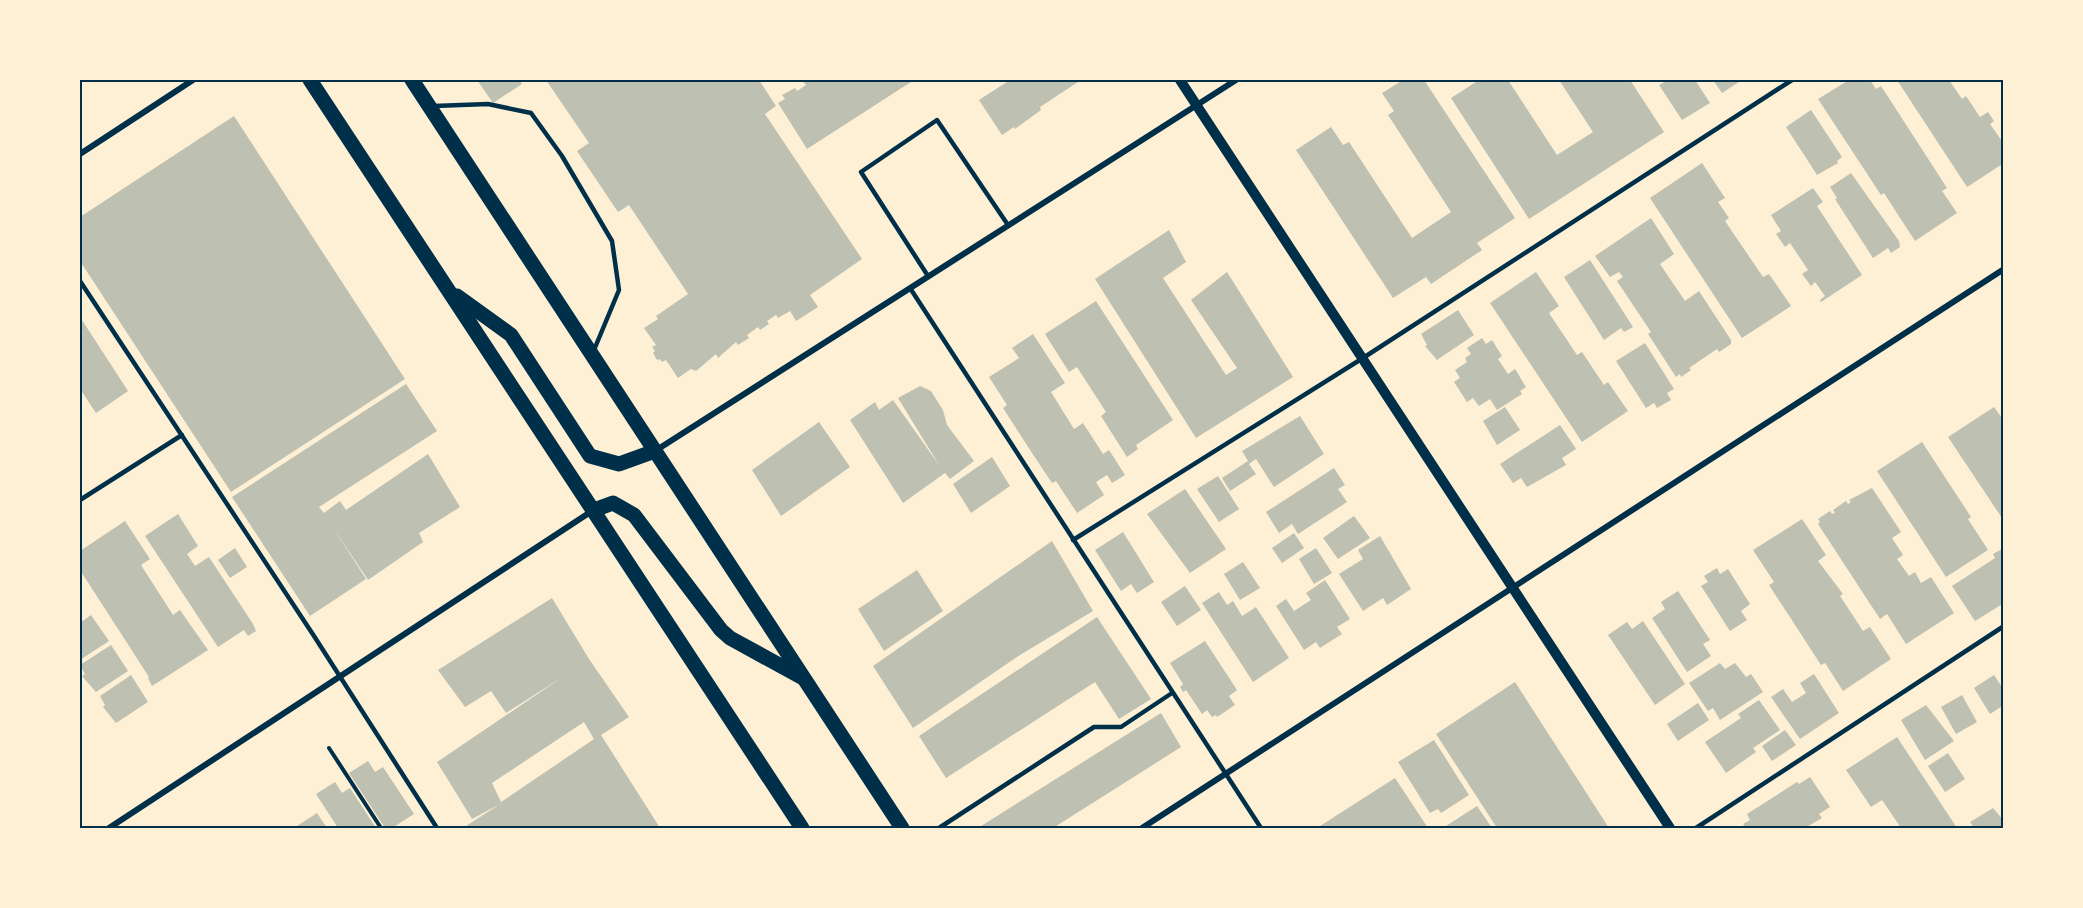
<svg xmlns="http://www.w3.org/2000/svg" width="2083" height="908" font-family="'Asap Condensed',sans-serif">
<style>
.building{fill:#bec0b2;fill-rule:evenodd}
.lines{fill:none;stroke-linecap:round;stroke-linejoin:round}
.path{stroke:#003049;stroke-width:4}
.service{stroke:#003049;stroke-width:4.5}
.minor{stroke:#003049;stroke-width:6}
.tertiary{stroke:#003049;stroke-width:10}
.primary{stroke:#003049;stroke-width:15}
.neatline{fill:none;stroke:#003049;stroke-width:2}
</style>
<rect width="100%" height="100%" fill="#fdf0d5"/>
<g class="building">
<path d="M477,80H519L522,84L493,103Z"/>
<path d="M546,80H759L776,106L765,114L862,259L810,295L818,307L796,321L790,311L778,318L776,315L767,321L769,324L760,330L758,327L747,335L749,338L738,345L736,342L718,358L716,354L696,371L691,369L678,378L666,360L662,362L660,359L657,360L653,353L655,351L652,347L656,345L644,328L658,319L656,316L688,294L629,205L618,212L577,151L589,143Z"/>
<path d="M802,80H914L807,149L778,103L785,99L782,95L795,88L797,91L806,85Z"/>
<path d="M1010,80H1081L1040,107L1041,110L1015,129L1014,127L1002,135L979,100Z"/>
<path d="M1403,80H1424L1515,218L1477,243L1482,250L1431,284L1426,277L1393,298L1296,150L1331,127L1343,145L1349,142L1412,238L1451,212L1388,115L1394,111L1382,93Z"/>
<path d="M1479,80H1508L1557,155L1593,132L1559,80H1630L1664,132L1529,219L1451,98Z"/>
<path d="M1668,80H1695L1710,103L1682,120L1659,85Z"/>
<path d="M1713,80H1742L1722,93Z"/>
<path d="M1849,80H1870L1876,89L1881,86L1947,188L1942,191L1957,213L1915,241L1884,193L1881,195L1818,99Z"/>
<path d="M1897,80H1949L1962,99L1966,96L1980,117L1988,112L1994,121L1990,124L2004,144V163L1967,187Z"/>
<path d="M1811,110L1842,157L1837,161L1838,163L1817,175L1786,127Z"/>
<path d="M234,116L405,379L231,492L80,261V217Z"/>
<path d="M1702,163L1725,198L1718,202L1729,218L1725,221L1763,277L1769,274L1791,306L1742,338L1650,198Z"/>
<path d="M1851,173L1899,241L1900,247L1891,253L1888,248L1873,258L1835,199L1837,198L1830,187Z"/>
<path d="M1813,188L1823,202L1817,206L1862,275L1821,302L1820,300L1825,296L1815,282L1811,286L1802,274L1808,270L1790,243L1785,247L1776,234L1781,231L1771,215Z"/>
<path d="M1651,218L1674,254L1660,264L1685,301L1699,291L1731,340V344L1719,352L1717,349L1689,368L1691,370L1681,377L1680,374L1676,377L1648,334L1651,332L1617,281L1623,277L1619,272L1610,277L1595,256Z"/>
<path d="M1169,230L1186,262L1163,278L1226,375L1237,368L1191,300L1227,272L1293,377L1196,438L1095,279Z"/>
<path d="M1590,260L1633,327L1624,332L1621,328L1604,340L1564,277Z"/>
<path d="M1536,272L1559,306L1549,313L1577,355L1582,352L1604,385L1608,382L1628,411L1582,442L1490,303Z"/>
<path d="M1096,301L1173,420L1136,445L1138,449L1127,457L1101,416L1106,412L1077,367L1069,372L1045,334Z"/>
<path d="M1458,310L1474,335L1437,360L1425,346L1427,345L1421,334Z"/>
<path d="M80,317L128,391L96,413L80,389Z"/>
<path d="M1033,334L1065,383L1051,392L1074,429L1083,423L1103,454L1109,450L1125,475L1112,483L1107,475L1096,482L1104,495L1077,513L1056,481L1052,483L1034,456L1003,408L1007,405L989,377L1019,358L1012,348Z"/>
<path d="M1482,338L1486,344L1492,340L1502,356L1498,359L1508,374L1515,369L1526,387L1520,391L1522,394L1497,410L1490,399L1479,406L1473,398L1467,402L1454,382L1460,378L1455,370L1467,362L1465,358L1471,354L1467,348Z"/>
<path d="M1645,343L1674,389L1667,393L1671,400L1657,408L1654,403L1646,408L1616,361Z"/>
<path d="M406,384L437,431L319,507L324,513L340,501L346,510L428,454L460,507L419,533L423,542L368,580L332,526L366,579L310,616L232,497Z"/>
<path d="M920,386L931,391L943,410L947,425L974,461L950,479L945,473L903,503L850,420L875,402L879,410L893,400L939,465L898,398Z"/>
<path d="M1505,407L1520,430L1497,445L1483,421Z"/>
<path d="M1994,407L2004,421V521L1948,437Z"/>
<path d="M1300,416L1324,454L1274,487L1256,459L1249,464L1256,474L1230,491L1222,478L1248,461L1242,451Z"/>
<path d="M819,422L850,467L781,516L752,470Z"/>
<path d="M1560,425L1576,449L1562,458L1566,465L1527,487L1521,478L1513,483L1500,464Z"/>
<path d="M1922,442L1971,517L1968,519L1988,550L1946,577L1877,471Z"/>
<path d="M992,457L1010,486L971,513L953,484Z"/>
<path d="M1334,468L1345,485L1338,489L1347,502L1298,534L1292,524L1279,533L1266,512Z"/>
<path d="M1218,476L1239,509L1219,522L1197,489Z"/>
<path d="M1872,488L1901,532L1892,538L1903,555L1897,559L1909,576L1915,572L1921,583L1931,577L1954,613L1906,644L1887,614L1880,619L1818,524L1820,522L1818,519L1830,511L1832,514L1835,513L1833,510L1846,501L1848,504L1851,502L1849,500Z"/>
<path d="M1185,489L1226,549L1190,573L1147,514Z"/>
<path d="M178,514L198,546L187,554L195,566L209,557L253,624L256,631L248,636L244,630L218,647L145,536Z"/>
<path d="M1354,516L1370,538L1338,559L1323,538Z"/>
<path d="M1802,519L1826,555L1818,561L1843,594L1840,596L1863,631L1870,627L1891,659L1843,691L1825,663L1821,665L1769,585L1774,582L1753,550Z"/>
<path d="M125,521L150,559L141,565L173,615L180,610L208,650L152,686L148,678L149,677L80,570V551Z"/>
<path d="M1123,532L1154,582L1137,593L1131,584L1121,591L1095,550Z"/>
<path d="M1294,533L1304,548L1282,563L1272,548Z"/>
<path d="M1380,536L1411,589L1387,605L1383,598L1363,611L1339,574L1363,559L1358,550Z"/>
<path d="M1052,541L1093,611L1020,655L913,728L873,666Z"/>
<path d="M235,548L247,567L230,578L218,560Z"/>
<path d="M1316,548L1332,573L1314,584L1299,559Z"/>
<path d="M2004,548V603L1975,621L1952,586L1995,558L1993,554Z"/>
<path d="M1243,562L1260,588L1240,600L1224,574Z"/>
<path d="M1717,568L1720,574L1728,569L1750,604L1741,611L1747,620L1730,631L1701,586L1708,582L1704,576Z"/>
<path d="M917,570L943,611L884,651L858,609Z"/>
<path d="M1325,580L1350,619L1337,627L1342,634L1320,648L1316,642L1304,650L1276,606L1286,599L1294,611L1311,600L1306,593Z"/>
<path d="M1185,586L1201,610L1177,626L1161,602Z"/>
<path d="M1678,591L1710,640L1703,644L1711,656L1687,672L1652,618L1665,609L1661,602Z"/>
<path d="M1219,592L1227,605L1233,601L1242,616L1256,607L1289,658L1253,682L1202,603Z"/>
<path d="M552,598L589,659L629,717L601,735L660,828H463L500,804L472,819L437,762L564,676L506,713L491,691L465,707L438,670ZM584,722L594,739L501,802L492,783Z"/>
<path d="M91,615L109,641L80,660V623Z"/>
<path d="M1097,617L1151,699L1119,719L1095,682L946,778L919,736Z"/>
<path d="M1643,621L1685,684L1655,705L1608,635L1627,622L1632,629Z"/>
<path d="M1205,641L1237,690L1229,696L1235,705L1217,717L1216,715L1212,717L1207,710L1202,714L1186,690L1183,692L1180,687L1183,684L1170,663Z"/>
<path d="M111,645L128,671L96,692L82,676L85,674L80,665Z"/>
<path d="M1720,663L1725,669L1735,663L1746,677L1751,674L1763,692L1720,720L1713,708L1708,711L1689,683Z"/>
<path d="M1814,674L1839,713L1800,739L1771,697L1783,689L1792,702L1806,693L1800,683Z"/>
<path d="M131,675L148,702L116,723L103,707L105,705L100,696Z"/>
<path d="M1994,675L2004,690V705L1990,714L1974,688Z"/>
<path d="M1515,682L1609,828H1497L1436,734Z"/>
<path d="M1962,695L1977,722L1956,734L1941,707Z"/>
<path d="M1759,700L1780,730L1753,748L1756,752L1726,773L1705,742L1741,718L1738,714Z"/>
<path d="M1698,703L1709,720L1678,741L1667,724Z"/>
<path d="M1926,705L1954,741L1925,760L1901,720Z"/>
<path d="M1161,713L1181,747L1129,780L1053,828H978Z"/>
<path d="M1785,730L1796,745L1772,761L1762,746Z"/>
<path d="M1897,737L1957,828H1901L1882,800L1871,807L1846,770Z"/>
<path d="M1434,740L1469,795L1441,813L1438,809L1430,813L1398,762Z"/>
<path d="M1948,753L1965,779L1945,792L1928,766Z"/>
<path d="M368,761L375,772L383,767L414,814L392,828H385L349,773Z"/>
<path d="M1810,777L1830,807L1819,814L1822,818L1805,828H1746L1743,824L1750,820L1747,814L1797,782L1799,784Z"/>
<path d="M1395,778L1428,828H1317Z"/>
<path d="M335,782L342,793L350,788L376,828H338L316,794Z"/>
<path d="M1477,806L1492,828H1443Z"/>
<path d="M1993,808L2004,821V828H1974L1970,822Z"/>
<path d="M317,813L327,828H294Z"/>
</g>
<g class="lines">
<path class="path" d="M329,748L381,828"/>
<g class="service">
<path d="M434,106L488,104L531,113L562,156L612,241L619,290L594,350"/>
<path d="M928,276L861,172L937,120L1008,225"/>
<path d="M80,281L314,636L437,828"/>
<path d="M910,288L1261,828"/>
<path d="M80,500L182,435"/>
<path d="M1073,540L1363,358L1792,80"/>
<path d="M939,828L1094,727H1121L1172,693"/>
<path d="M1696,828L2004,626"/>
</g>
<g class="minor">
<path d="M80,154L193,80"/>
<path d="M655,451L1236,80"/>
<path d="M109,828L592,511"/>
<path d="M1142,828L2004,269"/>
</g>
<path class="tertiary" d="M1180,80L1670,828"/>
<g class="primary">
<path d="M310,80L802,828"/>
<path d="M412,80L902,828"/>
<path d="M457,296L511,335L590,456L619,464L655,451"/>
<path d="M594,510L613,503L634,515L721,630L730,638L803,678"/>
</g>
</g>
<rect width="2083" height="908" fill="none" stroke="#fdf0d5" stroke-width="162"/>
<rect x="81" y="81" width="1921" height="746" class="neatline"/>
</svg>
